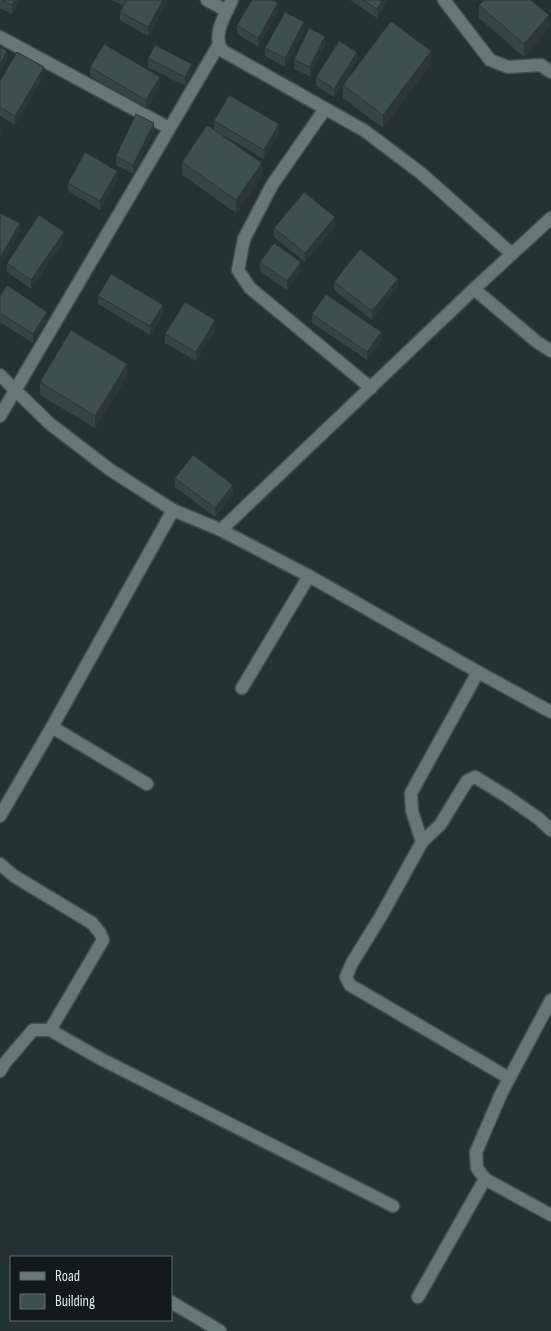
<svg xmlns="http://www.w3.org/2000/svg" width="551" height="1331" font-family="'Sofia Sans Condensed',sans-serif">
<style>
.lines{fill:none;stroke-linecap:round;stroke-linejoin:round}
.minor-casing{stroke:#424f51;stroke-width:15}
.minor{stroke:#66777a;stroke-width:12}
.wall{fill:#354446}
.shaded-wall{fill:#2b3739}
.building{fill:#3e4f51;stroke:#2b3739}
</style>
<rect width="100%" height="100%" fill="#233335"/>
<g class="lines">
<g class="minor-casing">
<g id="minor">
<path d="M207,0L227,11"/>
<path d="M232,0C225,15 211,37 223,51L365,131L422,174L512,254"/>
<path d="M444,0L490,60L508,67L541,65L551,72"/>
<path d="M0,37L169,128"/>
<path d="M325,109L272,185L244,239L238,270L250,288L371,388"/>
<path d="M474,289L537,342L551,351"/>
<path d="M0,375L49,423L109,469L173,510L221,530L309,576L478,672L551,712"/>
<path d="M0,416L218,46"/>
<path d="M221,530L474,289L551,218"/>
<path d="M478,672L411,793L412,811L422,842L381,916L352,963L346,977L350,985L362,992L509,1078"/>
<path d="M242,688L309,576"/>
<path d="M52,727L147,784"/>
<path d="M0,816L52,727L173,510"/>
<path d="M422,842L440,825L467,781L475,777L506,796L538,818L551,830"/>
<path d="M0,864L14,876L92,923L100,933L103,940L50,1030"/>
<path d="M551,1000L501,1094L476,1152L477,1168L485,1179L551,1215"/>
<path d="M0,1071L4,1064L33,1030H50L101,1059L393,1206"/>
<path d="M418,1297L485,1179"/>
<path d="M171,1302L220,1331"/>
</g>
</g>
<use href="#minor" class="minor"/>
</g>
<g class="wall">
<path d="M0,0H20L12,14L0,8Z"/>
<path d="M112,0H168L148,36L120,20V12L124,6Z"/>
<path d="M350,0H388L377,18Z"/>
<path d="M479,5L549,28L524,57L479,18Z"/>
<path d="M278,12L258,47L237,34V25Z"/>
<path d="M304,31L285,67L265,56V48Z"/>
<path d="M325,45L310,76L294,69V60Z"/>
<path d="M148,58L192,72L185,86L148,67Z"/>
<path d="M357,61L334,97L316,86V77Z"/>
<path d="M431,64L383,128L343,98V85Z"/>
<path d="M90,67L160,86L146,109L90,76Z"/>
<path d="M44,76L15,125L0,116V81Z"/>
<path d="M214,121L279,133L264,159L214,130Z"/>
<path d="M154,131L133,174L116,165V156Z"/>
<path d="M182,162L262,176L236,213L182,175Z"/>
<path d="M117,180L100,210L68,191V183Z"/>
<path d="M335,226L305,262L274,237V228Z"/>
<path d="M64,240L31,289L7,272V263Z"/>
<path d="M260,262L301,271L287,290L260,271Z"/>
<path d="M334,282L398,287L372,320L334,290Z"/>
<path d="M0,296L47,320L33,343L0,322Z"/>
<path d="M98,296L163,314L150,335L98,304Z"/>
<path d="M312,314L381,341L367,360L312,323Z"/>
<path d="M215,329L196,361L165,343V334Z"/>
<path d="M127,376L95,428L40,395V382Z"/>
<path d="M175,478L233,494L215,517L175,487Z"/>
</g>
<g class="shaded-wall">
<path d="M15,0H20L12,14V5Z"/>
<path d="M163,0H168L148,36V27Z"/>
<path d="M382,0H388L377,18V9Z"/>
<path d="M471,0H476L471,4Z"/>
<path d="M278,3V12L258,47V38Z"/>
<path d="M549,15V28L524,57V44Z"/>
<path d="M304,22V31L285,67V58Z"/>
<path d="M325,36V45L310,76V67Z"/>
<path d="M7,51V60L0,73V64Z"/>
<path d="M431,51V64L383,128V115Z"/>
<path d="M357,52V61L334,97V89Z"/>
<path d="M192,64V72L185,86V77Z"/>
<path d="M44,67V76L15,125V116Z"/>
<path d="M160,77V86L146,109V100Z"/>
<path d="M154,123V131L133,174V165Z"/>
<path d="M279,124V133L264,159V150Z"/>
<path d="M2,126V135L0,138V129Z"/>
<path d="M262,163V176L236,213V200Z"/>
<path d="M117,171V180L100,210V201Z"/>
<path d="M335,217V226L305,262V253Z"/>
<path d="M20,223V232L0,267V258Z"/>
<path d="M64,232V240L31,289V280Z"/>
<path d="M301,262V271L287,290V281Z"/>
<path d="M398,279V287L372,320V311Z"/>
<path d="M163,305V314L150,335V326Z"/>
<path d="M47,312V320L33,343V334Z"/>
<path d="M215,320V329L196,361V352Z"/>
<path d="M381,332V341L367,360V352Z"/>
<path d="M127,364V376L95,428V416Z"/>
<path d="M233,485V494L215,517V508Z"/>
</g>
<g class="building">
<path d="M2,0H15L12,5Z"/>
<path d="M127,0H163L148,27L120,12Z"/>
<path d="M252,0H273L278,3L258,38L237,25Z"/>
<path d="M363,0H382L377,9Z"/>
<path d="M484,0H531L549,15L524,44L479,5Z"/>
<path d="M285,12L304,22L285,58L265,48Z"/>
<path d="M391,21L431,51L383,115L343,85Z"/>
<path d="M309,28L325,36L310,67L294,60Z"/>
<path d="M339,41L357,52L334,89L316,77Z"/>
<path d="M104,44L160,77L146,100L90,67Z"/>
<path d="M155,45L192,64L185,77L148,58Z"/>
<path d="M0,47L7,51L0,64Z"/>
<path d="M17,52L44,67L15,116L0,107V81Z"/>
<path d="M229,95L279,124L264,150L214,121Z"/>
<path d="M136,114L154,123L133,165L116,156Z"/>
<path d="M207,125L262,163L236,200L182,162Z"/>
<path d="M85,152L117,171L100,201L68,183Z"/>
<path d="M304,192L335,217L305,253L274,228Z"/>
<path d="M0,213L20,223L0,258Z"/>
<path d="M39,215L64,232L31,280L7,263Z"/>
<path d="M274,243L301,262L287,281L260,262Z"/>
<path d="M360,249L398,279L372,311L334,282Z"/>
<path d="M111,274L163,305L150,326L98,296Z"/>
<path d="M7,285L47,312L33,334L0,313V296Z"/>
<path d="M326,294L381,332L367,352L312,314Z"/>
<path d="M185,302L215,320L196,352L165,334Z"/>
<path d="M71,330L127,364L95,416L40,382Z"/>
<path d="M193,455L233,485L215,508L175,478Z"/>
</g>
<rect x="10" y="1256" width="162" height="65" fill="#12191a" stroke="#636b6c"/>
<rect x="20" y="1272" width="25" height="8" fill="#66777a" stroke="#636b6c"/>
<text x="55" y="1281" font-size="15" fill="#dde6e8">Road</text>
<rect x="20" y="1294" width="25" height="15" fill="#3e4f51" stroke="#636b6c"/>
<text x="55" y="1306" font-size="15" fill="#dde6e8">Building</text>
</svg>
